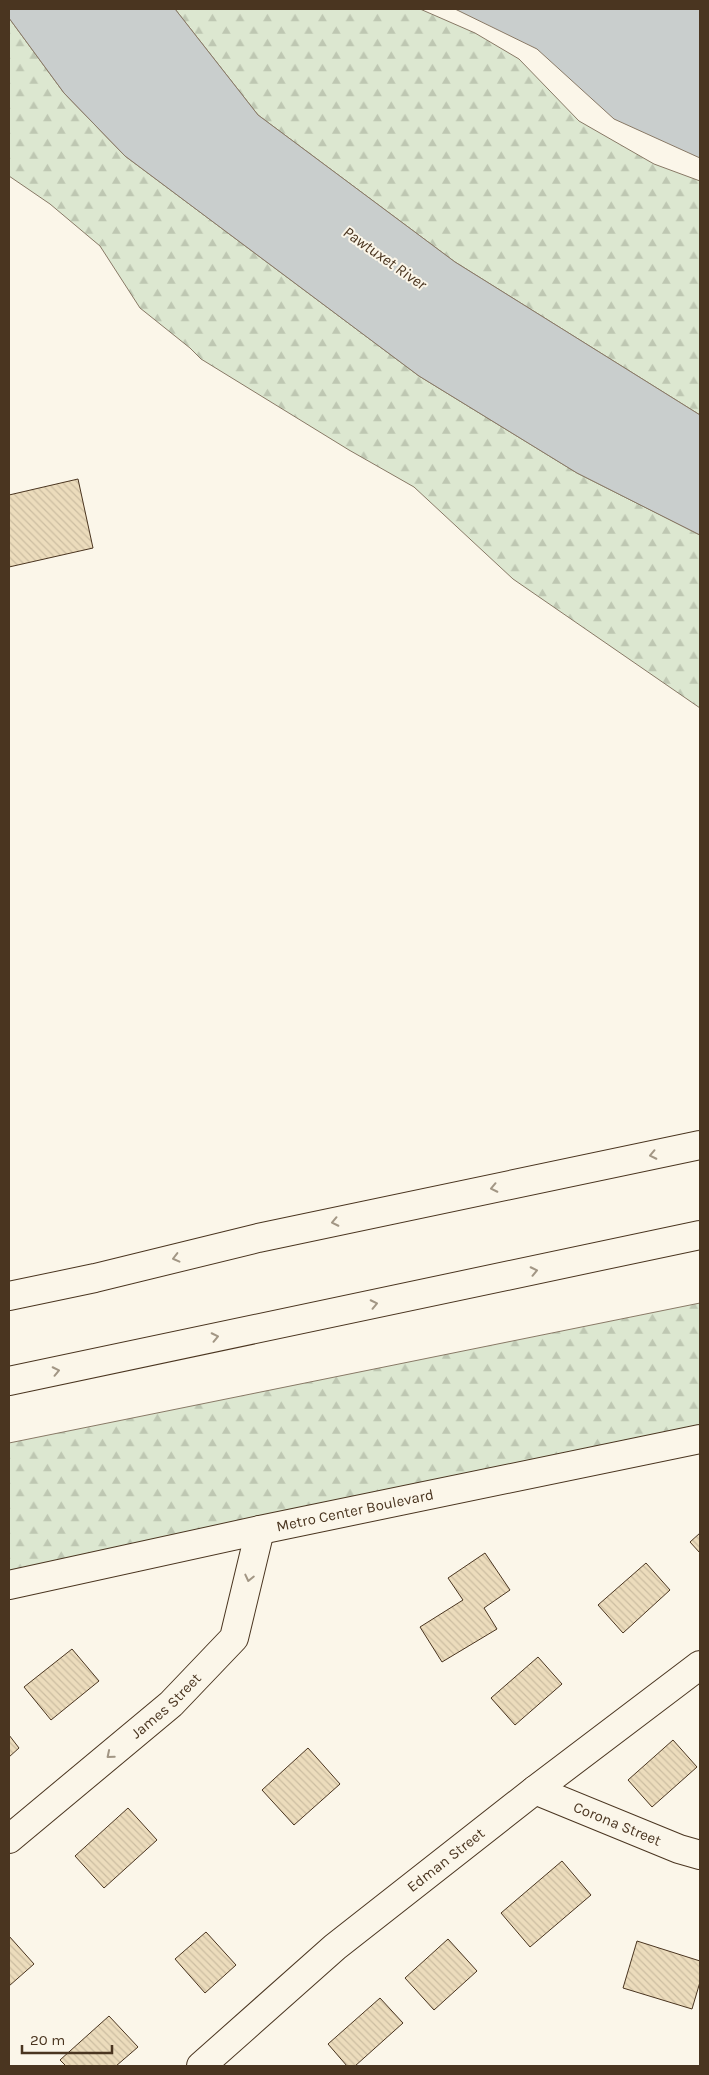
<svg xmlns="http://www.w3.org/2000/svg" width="709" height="2075" font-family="Karla,sans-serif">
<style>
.forest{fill:url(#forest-firs);stroke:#887966}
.water{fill:#c9cecd;stroke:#887966}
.building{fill:url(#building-back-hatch);stroke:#4a3520}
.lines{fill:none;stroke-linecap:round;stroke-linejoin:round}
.street-casing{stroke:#4a3520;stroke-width:30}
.secondary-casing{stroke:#4a3520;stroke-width:30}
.highway-casing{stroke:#4a3520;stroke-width:30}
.street{stroke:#fbf6e9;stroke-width:28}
.secondary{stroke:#fbf6e9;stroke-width:28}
.highway{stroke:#fbf6e9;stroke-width:28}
.oneway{stroke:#a29684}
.labels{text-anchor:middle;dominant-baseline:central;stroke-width:4;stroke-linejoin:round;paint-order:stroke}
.street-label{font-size:15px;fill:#4a3520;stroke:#fbf6e9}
.water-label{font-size:16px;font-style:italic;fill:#4a3520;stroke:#fbf6e9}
</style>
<defs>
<pattern id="forest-firs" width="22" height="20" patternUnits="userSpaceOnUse" patternTransform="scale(1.25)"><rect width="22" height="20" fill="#dce7d0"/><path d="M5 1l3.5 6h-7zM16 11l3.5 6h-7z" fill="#bec7b2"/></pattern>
<pattern id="building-back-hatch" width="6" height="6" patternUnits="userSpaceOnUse" patternTransform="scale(1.25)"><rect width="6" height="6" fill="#ecdcbc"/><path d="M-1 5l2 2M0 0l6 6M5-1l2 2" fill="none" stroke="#ccbda1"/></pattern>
</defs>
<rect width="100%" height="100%" fill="#fbf6e9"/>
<g class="forest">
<path d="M175,9H420L475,33L519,59L579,121L654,164L700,181V415L455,262L258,115Z"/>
<path d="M9,18L64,93L125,156L419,376L577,473L700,535V708L513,579L414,487L349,450L201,359L190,348L140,308L100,246L50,204L9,176Z"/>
<path d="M700,1303V1440L9,1585V1443Z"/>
</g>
<g class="water">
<path d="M9,9H175L258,115L455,262L700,415V535L577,473L419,376L125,156L64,93L9,18Z"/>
<path d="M455,9H700V158L614,119L537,49Z"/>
</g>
<g class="building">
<path d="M78,479L93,548L9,567V495Z"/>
<path d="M700,1533V1553L690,1542Z"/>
<path d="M485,1553L510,1590L484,1608L497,1629L442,1662L420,1627L463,1600L448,1578Z"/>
<path d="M646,1563L670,1590L623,1633L598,1605Z"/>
<path d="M72,1649L99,1681L51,1720L24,1687Z"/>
<path d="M538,1657L562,1684L515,1725L491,1698Z"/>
<path d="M9,1735L19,1748L9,1757Z"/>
<path d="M673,1740L697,1767L652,1807L628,1780Z"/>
<path d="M308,1748L340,1784L294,1825L262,1790Z"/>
<path d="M128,1808L157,1840L104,1888L75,1856Z"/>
<path d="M562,1861L591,1895L530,1947L501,1913Z"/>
<path d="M206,1932L236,1965L205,1993L175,1959Z"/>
<path d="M9,1936L34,1964L9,1986Z"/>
<path d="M448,1939L477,1971L434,2010L405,1978Z"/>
<path d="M637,1941L700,1961V1982L692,2009L623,1988Z"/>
<path d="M380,1998L403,2023L355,2066H347L328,2044Z"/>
<path d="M109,2016L138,2047L116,2066H66L60,2060Z"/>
</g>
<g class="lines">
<g class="street-casing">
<g id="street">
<path id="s1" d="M535,1790L679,1849L700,1855"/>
<path id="s2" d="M9,1839L171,1704L234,1638L260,1530"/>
<path id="s3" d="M201,2066L335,1947L535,1790L700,1665"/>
</g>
</g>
<g class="secondary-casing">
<g id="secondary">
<path id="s4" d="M9,1585L260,1530L700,1439"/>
</g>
</g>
<g class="highway-casing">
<g id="highway">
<path d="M9,1296L95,1278L258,1238L700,1145"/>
<path d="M9,1381L700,1235"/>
</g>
</g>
<use href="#street" class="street"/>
<use href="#secondary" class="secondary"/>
<use href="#highway" class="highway"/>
</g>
<defs><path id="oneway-chevron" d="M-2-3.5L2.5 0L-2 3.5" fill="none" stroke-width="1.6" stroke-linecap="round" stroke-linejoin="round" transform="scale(1.25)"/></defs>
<g class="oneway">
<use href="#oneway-chevron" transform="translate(653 1155) rotate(168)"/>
<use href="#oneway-chevron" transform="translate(494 1188) rotate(168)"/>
<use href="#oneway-chevron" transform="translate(335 1222) rotate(168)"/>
<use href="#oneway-chevron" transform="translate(176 1258) rotate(166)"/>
<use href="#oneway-chevron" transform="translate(534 1271) rotate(-12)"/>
<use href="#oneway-chevron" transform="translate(374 1304) rotate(-12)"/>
<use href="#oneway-chevron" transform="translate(215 1337) rotate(-12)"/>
<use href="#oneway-chevron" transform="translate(56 1371) rotate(-12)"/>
<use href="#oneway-chevron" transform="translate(249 1578) rotate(103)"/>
<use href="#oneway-chevron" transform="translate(110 1755) rotate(140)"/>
</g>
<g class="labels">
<g class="street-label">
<text stroke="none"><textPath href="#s4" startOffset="354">Metro Center Boulevard</textPath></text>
<text stroke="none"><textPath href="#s2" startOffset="206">James Street</textPath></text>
<text stroke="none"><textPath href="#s1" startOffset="89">Corona Street</textPath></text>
<text stroke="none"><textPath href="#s3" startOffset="320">Edman Street</textPath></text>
</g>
<g class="water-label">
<text transform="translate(385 258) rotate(35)">Pawtuxet River</text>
</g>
</g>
<rect width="709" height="2075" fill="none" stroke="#4a3520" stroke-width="20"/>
<path d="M22 2045v8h90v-8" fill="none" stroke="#4a3520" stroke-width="2.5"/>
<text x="30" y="2045" font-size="15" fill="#4a3520" stroke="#fbf6e9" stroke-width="4" paint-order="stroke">20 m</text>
</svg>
